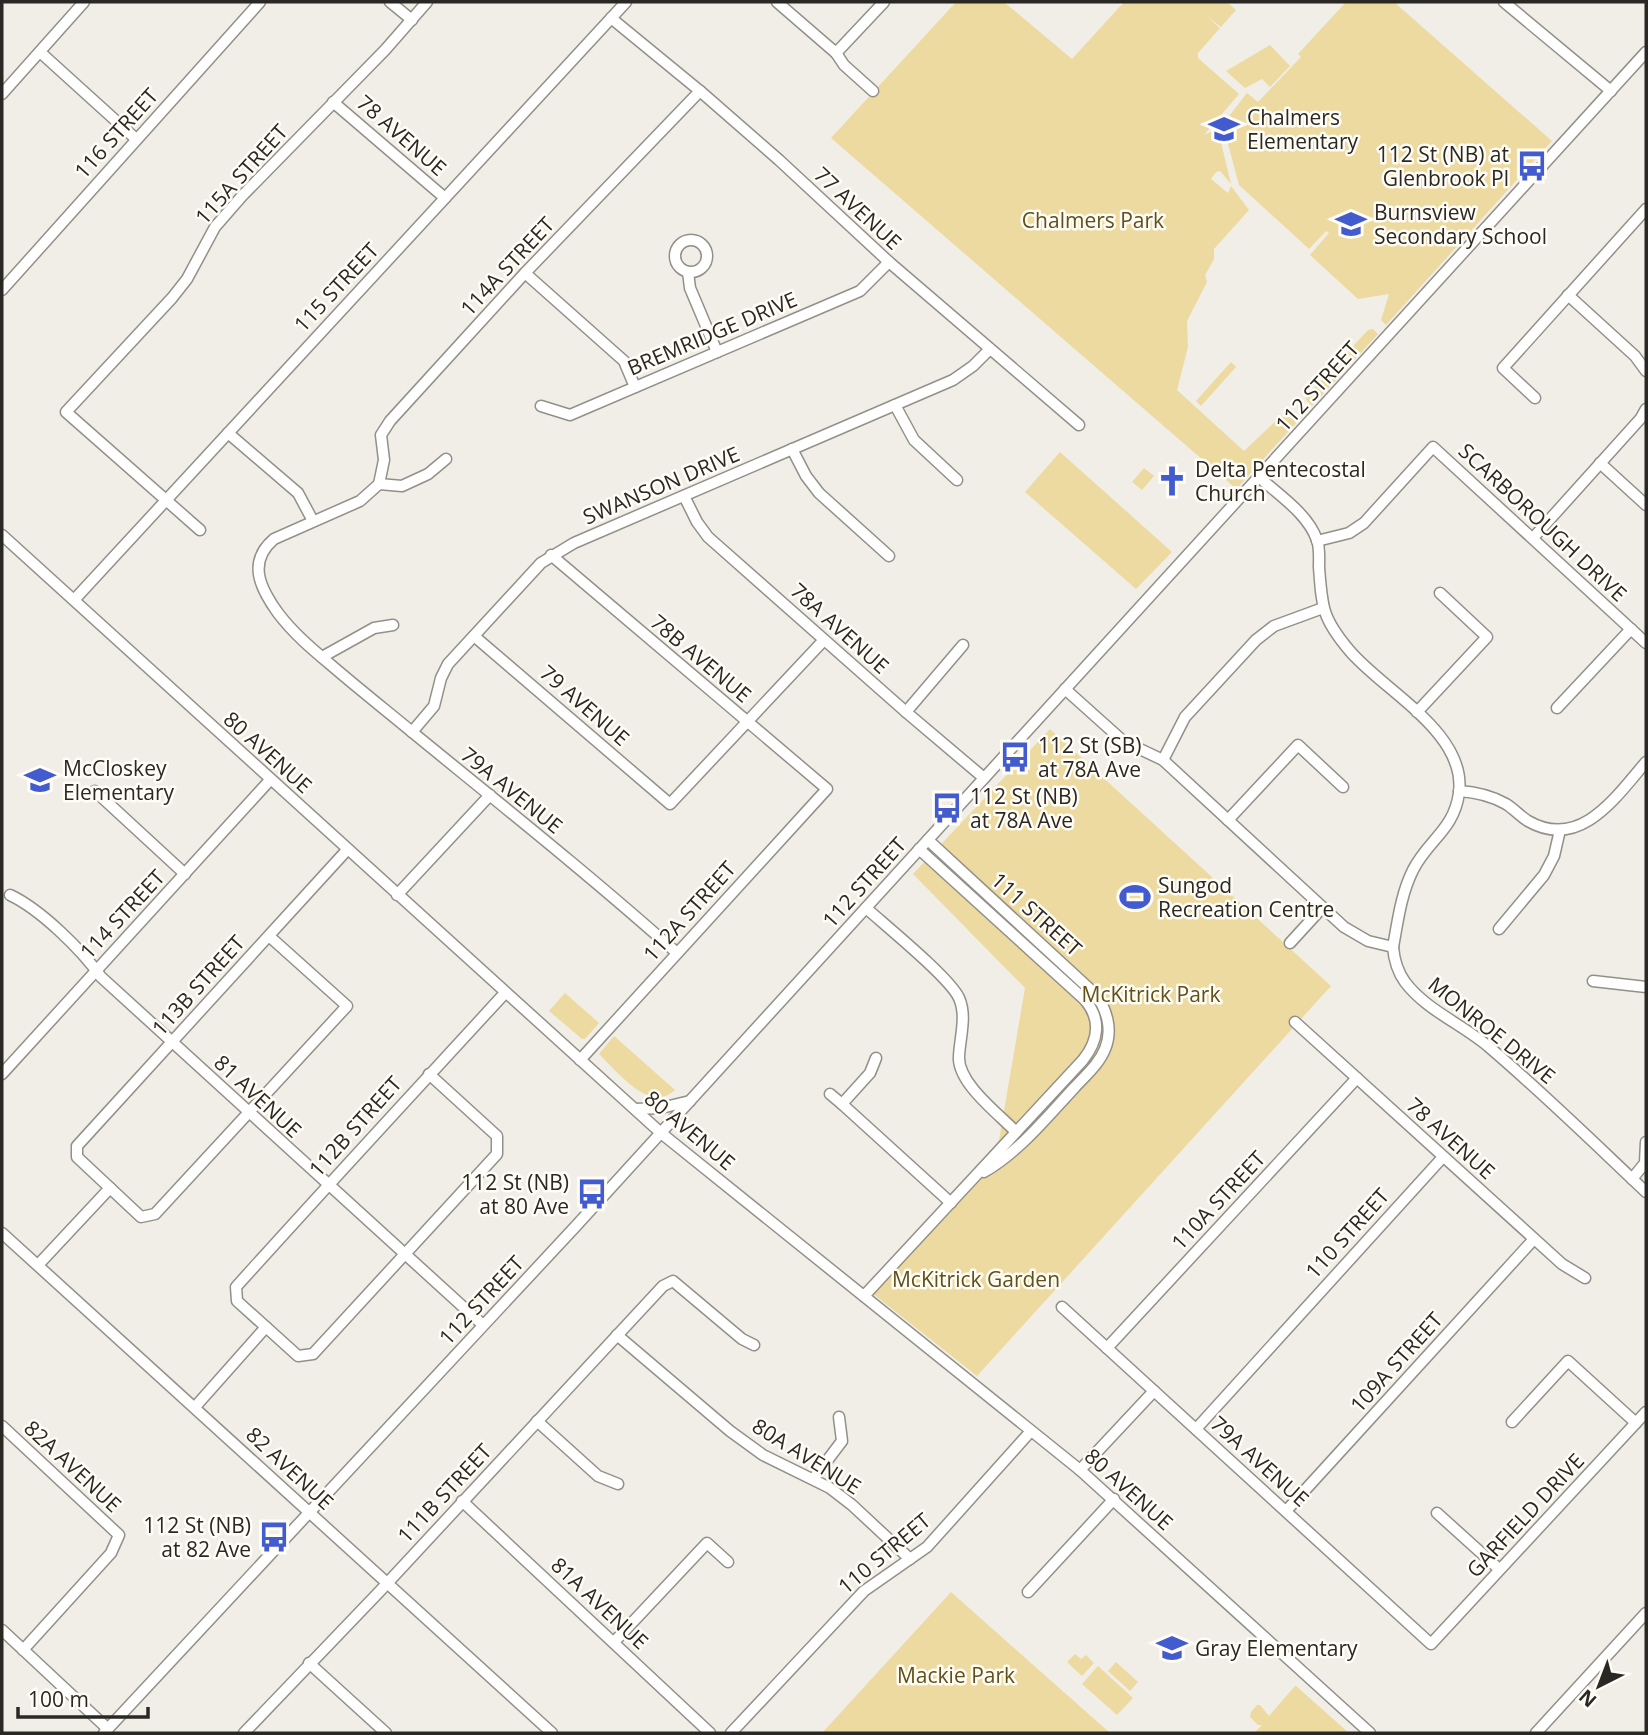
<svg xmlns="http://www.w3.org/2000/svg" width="1648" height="1735" font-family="'Open Sans',sans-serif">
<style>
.green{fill:#eddaa0}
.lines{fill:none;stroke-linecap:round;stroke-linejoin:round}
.minor-casing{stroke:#929089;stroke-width:13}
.minor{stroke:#fff;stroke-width:10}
.labels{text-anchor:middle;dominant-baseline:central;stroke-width:5;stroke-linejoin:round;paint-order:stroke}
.poi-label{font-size:21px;fill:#292825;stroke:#fefcf4;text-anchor:start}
.street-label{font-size:21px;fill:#292825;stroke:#fefcf4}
.park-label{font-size:21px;fill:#605019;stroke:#fefcf4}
</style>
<rect width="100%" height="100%" fill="#f1eee7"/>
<g class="green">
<path d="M956,2H1004L1072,59L1124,2H1227L1236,10L1221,27L1207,16L1220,28L1198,53V58L1239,94L1204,135L1215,130L1220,138L1231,184L1220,171L1216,172L1211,179L1228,193L1231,186L1249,210L1214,249V259L1205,275L1207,282L1187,321L1188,347L1177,390L1244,451L1280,417L1291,416L1296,423L1239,486H1233L831,138Z"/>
<path d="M1346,2H1394L1552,141L1386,325L1381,320L1389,294L1358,299L1310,255L1329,233L1326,231L1309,249L1239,185L1227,140L1226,120L1247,93L1258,102L1301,57L1298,54Z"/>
<path d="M1270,45L1290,66L1270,87L1262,79L1245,88L1226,71Z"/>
<path d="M1373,329L1378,334L1312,406L1306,400L1307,396L1368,330Z"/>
<path d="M1231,362L1236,367L1201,406L1196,401Z"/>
<path d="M1060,452L1172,552L1136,589L1025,492Z"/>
<path d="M1144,468L1154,476L1142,490L1132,482Z"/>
<path d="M1050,729L1331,986L977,1376L872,1293L999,1140L1025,988L913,874Z"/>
<path d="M565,993L599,1023L585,1039H582L549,1011Z"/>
<path d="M614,1036L675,1090C649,1114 617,1071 599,1054Z"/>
<path d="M951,1592L1110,1733H822Z"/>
<path d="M1075,1654L1081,1659L1086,1655L1094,1663L1082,1676L1067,1662Z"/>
<path d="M1116,1662L1138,1682L1130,1691L1108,1671Z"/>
<path d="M1098,1666L1133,1698L1117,1715L1082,1684Z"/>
<path d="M1295,1686H1296L1349,1733H1254L1262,1725H1258L1250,1717L1251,1712L1257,1705H1260L1269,1716Z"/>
</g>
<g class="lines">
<g class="minor-casing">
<g id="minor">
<path d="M390,2L412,20"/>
<path d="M777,2L836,53L844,65L873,91"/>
<path d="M1504,2L1611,91"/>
<path d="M611,18L700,91L779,160L889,262L1079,425"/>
<path d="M40,52L136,139"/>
<path d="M836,53L884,2"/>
<path d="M2,94L84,2"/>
<path d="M333,102L445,198"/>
<circle cx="691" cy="256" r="16"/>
<path d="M688,272L690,288L717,352"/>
<path d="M525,273L624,361L635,387"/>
<path d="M2,290L260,2"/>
<path d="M1568,295L1635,356L1646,371"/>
<path d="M1535,398L1503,368L1646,209"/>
<path d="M895,405L914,440L957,480"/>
<path d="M541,406L570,415L860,291L889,262"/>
<path d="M228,433L298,493L313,521"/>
<path d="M792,449L806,476L819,493L889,556"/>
<path d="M446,459L428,474L402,486L379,484L360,501L274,539C247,562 260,588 278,613C293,633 312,649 331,665C359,689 388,712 417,736C504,807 593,878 677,953"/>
<path d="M1600,463L1646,505"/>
<path d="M1260,478C1279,495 1308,514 1317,540C1320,548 1319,559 1319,567C1322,607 1322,618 1349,650C1382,690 1467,732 1459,793C1454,830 1428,840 1413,870C1401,894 1398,920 1393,947"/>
<path d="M379,484L384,460L381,435L390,421L525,273L700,91"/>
<path d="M684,496L697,522L708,537L906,712L984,778"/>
<path d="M200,530L66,412L172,298L187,279L215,227L242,196L385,50L427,2"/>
<path d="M2,535L661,1133L1080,1470L1370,1733"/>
<path d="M1533,538L1641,418L1646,409"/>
<path d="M1317,541L1349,533L1364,523L1433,447L1646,643"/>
<path d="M551,555L827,789L580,1060"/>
<path d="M74,600L626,2"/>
<path d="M474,636L670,804L824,640"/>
<path d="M322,657L374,628L393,625"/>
<path d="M1065,689L1123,741L1163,760L1344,927L1368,941L1393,947C1394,959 1397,971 1405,982C1426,1010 1462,1024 1489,1047C1543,1093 1594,1143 1646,1192"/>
<path d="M1557,708L1631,629"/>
<path d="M906,712L963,645"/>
<path d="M1417,712L1487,637L1440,593"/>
<path d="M412,732L434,706L441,678L448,664L541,563L574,543L953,380L973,366L990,349"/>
<path d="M1163,760L1185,717L1256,640L1274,626L1323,608"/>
<path d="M95,791L185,874"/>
<path d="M1459,791C1475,792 1492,796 1506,804C1514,809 1520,816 1528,821C1580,851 1616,797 1646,762"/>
<path d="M1228,820L1298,745L1343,787"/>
<path d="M928,840L1094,993C1107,1008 1113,1030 1105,1049C1099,1064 1086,1075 1075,1087C1047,1117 1020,1151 984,1172"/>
<path d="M10,895C40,909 81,949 101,977L483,1325"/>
<path d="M397,895L490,795"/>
<path d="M866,908C886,926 950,978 959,998C967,1016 960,1037 959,1056C957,1083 999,1114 1016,1132"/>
<path d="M1499,929L1544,875L1554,856L1560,830"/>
<path d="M269,936L347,1006L155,1214L141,1217L77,1157V1146L347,850"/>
<path d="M1290,943L1322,908"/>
<path d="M1593,981L1646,987"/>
<path d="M1295,1022L1562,1264L1585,1278"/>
<path d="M876,1058L870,1073L842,1104L951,1203"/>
<path d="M2,1074L270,780"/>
<path d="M429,1074L497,1136V1154L313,1354L298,1356L237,1301L236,1287C325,1188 415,1091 505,993"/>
<path d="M830,1094L842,1104"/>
<path d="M635,1109L661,1108L690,1101"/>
<path d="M1632,1179L1645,1163L1646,1142"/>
<path d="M2,1233L552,1733"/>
<path d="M38,1265L110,1188"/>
<path d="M864,1296L1083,1060C1098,1041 1102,1020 1085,1000L919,849"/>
<path d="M1062,1307L1431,1644L1646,1412"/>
<path d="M617,1335L730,1431L763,1455L830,1488L852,1505L910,1559"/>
<path d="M1107,1348L1357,1078"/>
<path d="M195,1407L266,1327"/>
<path d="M537,1421L598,1476L618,1484"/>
<path d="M1512,1422L1568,1361L1636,1423"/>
<path d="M2,1426L119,1535L111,1553L23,1650"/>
<path d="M1196,1429L1443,1157"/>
<path d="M1080,1470L1154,1391"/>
<path d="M814,1478L842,1441L839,1417"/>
<path d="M462,1501L710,1733"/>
<path d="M1286,1511L1534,1239"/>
<path d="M1437,1513L1499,1569"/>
<path d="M1028,1592L1114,1499"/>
<path d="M2,1630L108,1729"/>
<path d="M614,1642L707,1543L728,1562"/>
<path d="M309,1663L386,1733"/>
<path d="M104,1733L575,1227L1646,52"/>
<path d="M244,1733L380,1591L663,1286L673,1281L742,1339L754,1345"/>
<path d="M731,1733L864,1591L927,1547L1031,1431"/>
<path d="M1536,1733L1646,1613"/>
</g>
</g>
<use href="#minor" class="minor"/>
</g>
<defs>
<g id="school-bare" transform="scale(2.415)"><path d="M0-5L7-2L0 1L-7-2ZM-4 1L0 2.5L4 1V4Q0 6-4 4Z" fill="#425bce" stroke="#fefcf4" stroke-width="2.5" paint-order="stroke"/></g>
<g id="bus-bare" transform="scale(2.415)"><path d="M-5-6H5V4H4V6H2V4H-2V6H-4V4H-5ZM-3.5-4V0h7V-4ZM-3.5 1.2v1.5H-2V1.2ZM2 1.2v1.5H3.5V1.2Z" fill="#425bce" stroke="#fefcf4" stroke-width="2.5" paint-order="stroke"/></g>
<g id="church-bare" transform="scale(2.415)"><path d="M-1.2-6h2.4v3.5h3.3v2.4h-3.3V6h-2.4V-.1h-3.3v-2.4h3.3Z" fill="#425bce" stroke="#fefcf4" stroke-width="2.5" paint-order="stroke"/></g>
<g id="stadium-bare" transform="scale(2.415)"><path d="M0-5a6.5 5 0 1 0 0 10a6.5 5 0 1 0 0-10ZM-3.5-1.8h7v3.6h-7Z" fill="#425bce" stroke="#fefcf4" stroke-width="2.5" paint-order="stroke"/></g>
</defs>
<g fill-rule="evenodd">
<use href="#school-bare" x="1224" y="129"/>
<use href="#bus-bare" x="1532" y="166"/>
<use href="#school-bare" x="1351" y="224"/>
<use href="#church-bare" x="1172" y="481"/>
<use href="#bus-bare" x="1015" y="757"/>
<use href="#school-bare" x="40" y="780"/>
<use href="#bus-bare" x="947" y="808"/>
<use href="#stadium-bare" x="1135" y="897"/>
<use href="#bus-bare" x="592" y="1194"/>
<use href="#bus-bare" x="274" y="1537"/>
<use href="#school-bare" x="1172" y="1648"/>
</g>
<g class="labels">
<g class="poi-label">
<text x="1247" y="117">Chalmers<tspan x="1247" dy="24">Elementary</tspan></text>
<text x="1509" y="154" text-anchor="end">112 St (NB) at<tspan x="1509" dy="24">Glenbrook Pl</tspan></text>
<text x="1374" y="212">Burnsview<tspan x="1374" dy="24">Secondary School</tspan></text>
<text x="1195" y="469">Delta Pentecostal<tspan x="1195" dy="24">Church</tspan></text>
<text x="1038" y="745">112 St (SB)<tspan x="1038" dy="24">at 78A Ave</tspan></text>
<text x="63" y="768">McCloskey<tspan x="63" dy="24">Elementary</tspan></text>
<text x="970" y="796">112 St (NB)<tspan x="970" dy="24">at 78A Ave</tspan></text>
<text x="1158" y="885">Sungod<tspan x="1158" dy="24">Recreation Centre</tspan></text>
<text x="569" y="1182" text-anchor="end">112 St (NB)<tspan x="569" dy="24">at 80 Ave</tspan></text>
<text x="251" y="1525" text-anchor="end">112 St (NB)<tspan x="251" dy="24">at 82 Ave</tspan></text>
<text x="1195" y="1648">Gray Elementary</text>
</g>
<g class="street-label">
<text transform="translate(116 133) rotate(-48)">116 STREET</text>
<text transform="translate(402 135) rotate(41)">78 AVENUE</text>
<text transform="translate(241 174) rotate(-48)">115A STREET</text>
<text transform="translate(858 208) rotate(43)">77 AVENUE</text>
<text transform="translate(507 266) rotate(-47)">114A STREET</text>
<text transform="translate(336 287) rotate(-47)">115 STREET</text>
<text transform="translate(712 333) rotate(-23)">BREMRIDGE DRIVE</text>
<text transform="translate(1317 386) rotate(-48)">112 STREET</text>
<text transform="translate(661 485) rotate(-23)">SWANSON DRIVE</text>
<text transform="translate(1543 522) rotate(43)">SCARBOROUGH DRIVE</text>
<text transform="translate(840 628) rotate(42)">78A AVENUE</text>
<text transform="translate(701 658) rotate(40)">78B AVENUE</text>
<text transform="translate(585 705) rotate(41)">79 AVENUE</text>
<text transform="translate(268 752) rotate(42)">80 AVENUE</text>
<text transform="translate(512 790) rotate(39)">79A AVENUE</text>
<text transform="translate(864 882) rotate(-48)">112 STREET</text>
<text transform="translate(689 911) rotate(-48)">112A STREET</text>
<text transform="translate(122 914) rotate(-47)">114 STREET</text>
<text transform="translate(1037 914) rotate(42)">111 STREET</text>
<text transform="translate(198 985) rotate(-48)">113B STREET</text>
<text transform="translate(1492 1030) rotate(39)">MONROE DRIVE</text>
<text transform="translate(258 1096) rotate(43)">81 AVENUE</text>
<text transform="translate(355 1126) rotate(-48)">112B STREET</text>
<text transform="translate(690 1130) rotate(40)">80 AVENUE</text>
<text transform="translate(1451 1138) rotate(42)">78 AVENUE</text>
<text transform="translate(1218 1200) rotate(-47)">110A STREET</text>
<text transform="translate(1347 1233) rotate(-48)">110 STREET</text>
<text transform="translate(481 1300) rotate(-47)">112 STREET</text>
<text transform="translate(1396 1362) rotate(-48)">109A STREET</text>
<text transform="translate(807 1456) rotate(32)">80A AVENUE</text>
<text transform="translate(1260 1461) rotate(42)">79A AVENUE</text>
<text transform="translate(73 1466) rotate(43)">82A AVENUE</text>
<text transform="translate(290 1468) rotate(43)">82 AVENUE</text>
<text transform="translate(1129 1489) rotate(42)">80 AVENUE</text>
<text transform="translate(444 1493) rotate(-47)">111B STREET</text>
<text transform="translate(1525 1515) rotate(-47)">GARFIELD DRIVE</text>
<text transform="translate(884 1553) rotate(-40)">110 STREET</text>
<text transform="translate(600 1603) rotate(43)">81A AVENUE</text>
</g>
<g class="park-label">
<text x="1093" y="220">Chalmers Park</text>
<text x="1151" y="994">McKitrick Park</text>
<text x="976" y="1279">McKitrick Garden</text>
<text x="956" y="1675">Mackie Park</text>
</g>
</g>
<rect width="1648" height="1735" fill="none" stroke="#292825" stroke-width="7"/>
<g transform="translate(1599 1686) rotate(222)" stroke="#fefcf4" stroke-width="5" paint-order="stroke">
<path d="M0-5L12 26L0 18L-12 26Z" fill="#292825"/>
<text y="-10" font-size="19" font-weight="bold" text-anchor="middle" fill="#292825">N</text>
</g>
<path d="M18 1707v10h130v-10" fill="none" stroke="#292825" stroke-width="3.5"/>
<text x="28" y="1707" font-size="21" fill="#292825" stroke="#fefcf4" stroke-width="5" paint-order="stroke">100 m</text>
</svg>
